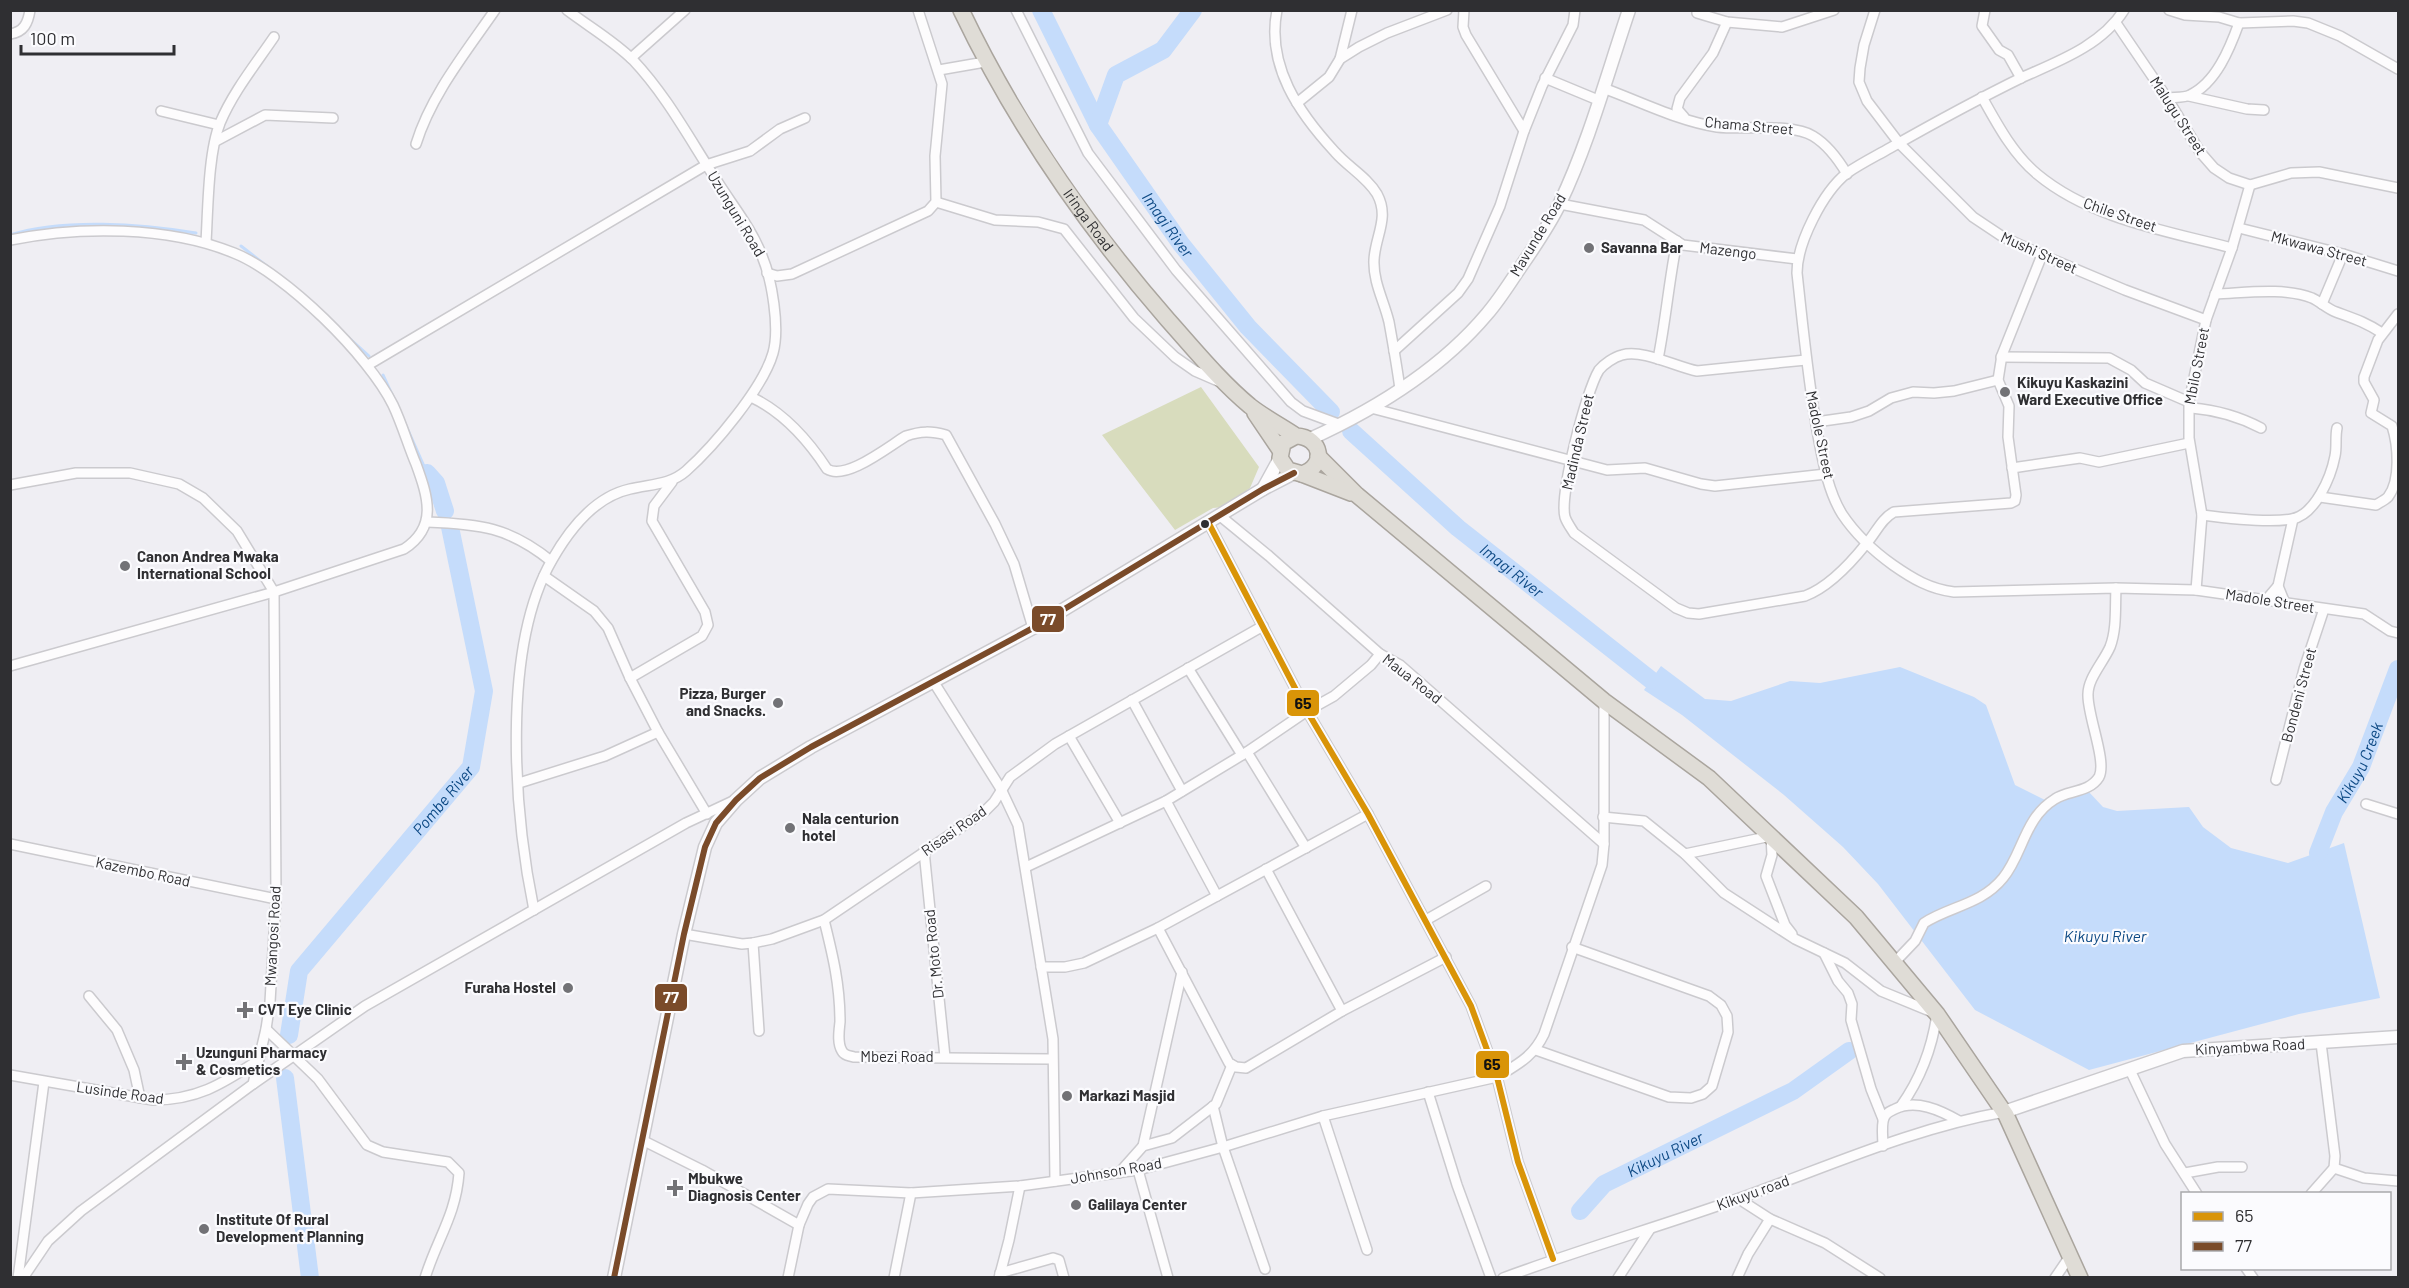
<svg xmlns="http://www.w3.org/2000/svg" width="2409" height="1288" viewBox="0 0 2409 1288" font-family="Barlow,sans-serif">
	<rect width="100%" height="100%" fill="#efeef3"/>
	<polygon fill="#d8dcbd" points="1201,387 1259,467 1250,488 1223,507 1213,508 1175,530 1102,435"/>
	<polygon fill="#c5dcfb" points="1661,666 1705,699 1731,701 1790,681 1820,683 1900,667 1974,697 1986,705 2015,785 2053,804 2088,791 2103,807 2117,811 2189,807 2203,827 2231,848 2288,863 2344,843 2380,998 2299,1014 2089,1070 1975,1010 1878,884 1843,847 1784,795 1682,715 1644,690"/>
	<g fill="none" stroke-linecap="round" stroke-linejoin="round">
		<g stroke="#c5dcfb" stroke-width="3">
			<path d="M10 235C64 218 141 224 196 233"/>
			<polyline points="241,246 268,267"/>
			<polyline points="348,337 369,356"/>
			<polyline points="383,375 395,401"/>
			<polyline points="404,421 427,473"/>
		</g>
		<g stroke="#c5dcfb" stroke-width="18">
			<path id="s1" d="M1041 10 1098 125 1181 244 1248 327 1331 412"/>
			<polyline points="1098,125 1116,75 1163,50 1193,10"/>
			<path id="s2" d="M1351 431 1458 528 1651 680"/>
			<polyline points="427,473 436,483 445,511"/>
			<path id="s3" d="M2318 853 2334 812 2361 767 2398 669"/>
			<path id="s4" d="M289 1035 299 971 471 767 484 691 450 527"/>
			<polyline points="285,1078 310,1278"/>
			<path id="s5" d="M1580 1211 1604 1184 1793 1091 1849 1051"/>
		</g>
		<defs>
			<g id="minor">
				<polyline points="1016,10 1088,153 1176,270 1291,402 1303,411 1341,425"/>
				<path d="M1277 10C1266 66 1299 113 1335 152 1348 167 1367 177 1377 194 1390 218 1375 236 1374 260 1373 282 1384 301 1389 322 1393 344 1397 367 1400 389"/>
				<polyline points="1464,10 1463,27 1466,35 1524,131"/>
				<polyline points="1875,10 1864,45 1860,68 1859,82 1867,101 1899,143 1973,217 2003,237 2042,255 2125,290 2206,320"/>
				<polyline points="1985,10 1982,26 1999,50 2008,55 2021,78"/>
				<path d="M2124 10C2102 45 2059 61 2023 77 1978 99 1934 123 1890 148 1876 156 1860 164 1847 173 1823 192 1797 243 1797 273 1803 327 1808 382 1818 436 1823 462 1828 491 1842 514 1856 535 1872 550 1893 565 1913 579 1930 589 1954 592L2116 588 2196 590 2364 614 2390 631 2398 633"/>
				<polyline points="2169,10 2185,15 2219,17 2239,23 2293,21 2308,23 2340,36 2398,69"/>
				<polyline points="1697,13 1727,22 1782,27 1834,10"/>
				<polyline points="2116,23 2167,98 2200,152 2214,168 2229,178 2250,185 2291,173 2319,172 2398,188"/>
				<path d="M10 34C24 32 28 23 30 10"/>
				<polyline points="631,58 685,10"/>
				<polyline points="1340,59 1352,10"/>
				<polyline points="939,70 985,62"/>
				<polyline points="1545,78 1598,100"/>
				<path d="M1603 88C1639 101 1678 121 1717 127 1743 130 1792 123 1813 136 1828 145 1838 159 1847 174"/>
				<polyline points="2189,96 2247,109 2264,110"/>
				<path d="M1982 97C1997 124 2013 154 2037 174 2091 219 2167 231 2232 248"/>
				<path d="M2167 98C2174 97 2184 98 2190 95 2216 83 2230 48 2239 23"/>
				<polyline points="1297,103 1329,77 1340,59 1359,47 1387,33 1447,10"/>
				<polyline points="161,111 219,125"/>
				<polyline points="1684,117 1677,109 1680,98 1713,53 1727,22"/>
				<polyline points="216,141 265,115 333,118"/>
				<path d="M416 144C431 95 466 52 495 10"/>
				<polyline points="936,202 995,220 1038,222 1064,229 1134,318 1175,357 1195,371 1218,381"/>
				<polyline points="1560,204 1644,220 1683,245 1797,259"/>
				<polyline points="2239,228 2343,254 2398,271"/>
				<path d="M10 240C80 226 168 226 234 253 285 273 369 356 393 405 402 424 408 445 416 464 428 497 438 527 404 549L274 592 10 666"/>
				<path d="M206 242C208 210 208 153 220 123 233 92 255 65 274 37"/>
				<polyline points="767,273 777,276 792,274 928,211 936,202 935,156 942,84 918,10"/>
				<path d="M2215 294C2245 293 2283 287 2312 298 2321 302 2327 309 2336 312 2355 319 2365 322 2382 333"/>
				<polyline points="2322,304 2343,254"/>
				<polyline points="1394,351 1458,293 1468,279 1500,206 1524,131 1542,86 1573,25 1575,10"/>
				<path d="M2001 357 2109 358 2131 370 2145 383 2189 402 2192 408C2216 410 2240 417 2261 428"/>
				<path d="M1658 359C1666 319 1669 280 1677 241"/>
				<path d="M1806 360 1697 371C1676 367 1643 349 1622 355 1614 357 1604 364 1599 370 1586 391 1559 495 1565 517 1567 523 1571 528 1574 533L1676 608 1688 613 1699 614 1805 596C1829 587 1850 564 1866 544 1876 533 1881 519 1894 512L2011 503 2015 501 2016 495 2008 437 2009 406 1998 380 2002 355 2042 255"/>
				<polyline points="368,365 706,165 750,151 780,129 805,118"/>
				<path d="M751 397C783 412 808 440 827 469 846 481 889 446 906 436 921 431 931 431 946 435L995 524 1014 564 1033 628"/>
				<polyline points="1371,408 1607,470 1645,468 1701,484 1715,486 1826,474"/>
				<polyline points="1816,422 1851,417 1869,411 1891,398 1913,392 1934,393 1954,391 1998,380"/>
				<polyline points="2012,468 2080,458 2099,462 2189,443"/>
				<polyline points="10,485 76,473 130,473 179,484 203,498 237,531 274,592 276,899 270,1002 266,1029 253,1084 81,1211 48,1241 23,1278"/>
				<path d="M2320 497 2376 505C2379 503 2385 500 2388 497 2401 480 2398 445 2392 426L2371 413 2374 400 2364 382V377L2378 340 2398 314"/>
				<polyline points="1219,515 1269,556 1380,654 1400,665 1604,844"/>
				<path d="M2202 515C2225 518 2269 523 2292 519 2315 515 2331 477 2335 456 2337 447 2335 437 2337 428"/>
				<path d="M427 522C480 524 509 527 551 561"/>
				<polyline points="1208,522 1307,711 1368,814 1471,1006 1497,1077 1518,1162 1553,1259"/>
				<polyline points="544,576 594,611 608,628 630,678 658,732 707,814"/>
				<polyline points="2278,586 2293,519"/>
				<polyline points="2196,590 2202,515 2189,438 2189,402 2206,320 2232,248 2250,185"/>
				<polyline points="2266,600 2278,586 2285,603"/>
				<polyline points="1188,668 1242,755"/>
				<polyline points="630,678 702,636 708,625 705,612 652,521 654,506 672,482"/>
				<polyline points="933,681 1001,789 1018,825 1053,1039 1055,1181"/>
				<polyline points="1132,700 1182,791"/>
				<polyline points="1069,736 1120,823"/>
				<polyline points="1247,752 1306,848"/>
				<polyline points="2276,780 2304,669 2324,609"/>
				<polyline points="519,783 605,756 658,732"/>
				<polyline points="1166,801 1217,896"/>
				<polyline points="2366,804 2398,814"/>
				<path d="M1603 817 1644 821 1685 854 1724 893 1795 939 1845 963 1881 991 1937 1014C1932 1049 1921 1078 1901 1106"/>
				<polyline points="10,844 276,899"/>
				<polyline points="924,851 945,1057"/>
				<polyline points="1685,854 1771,836 1772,855 1766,876 1785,925 1792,934"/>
				<polyline points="1026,867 1166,801 1247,752 1307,711 1334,696 1371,665 1380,654"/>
				<polyline points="1266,869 1342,1011"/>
				<path d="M534 910C514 813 501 648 552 560 569 530 594 497 630 489 651 484 670 485 686 471 714 446 763 388 773 353 780 328 772 280 762 256 752 229 732 205 717 181 690 140 667 96 633 60 614 41 588 26 567 10"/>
				<path d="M824 920C833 956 840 985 840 1022 839 1031 837 1043 842 1051 844 1055 849 1056 854 1057L1052 1059"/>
				<polyline points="1426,920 1486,886"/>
				<polyline points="1158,928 1229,1063 1236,1067 1246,1068 1342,1011 1446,957"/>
				<polyline points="684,934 742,944 753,943 772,939 824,920 985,811 994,802 1010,777 1055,744 1263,626"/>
				<polyline points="753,943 759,1031"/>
				<polyline points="1824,953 1838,981 1848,993 1852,1004 1851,1020 1871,1089 1883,1119"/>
				<path d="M1895 962 1915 941 1924 923C1950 906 1981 905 2003 878 2023 854 2024 818 2055 799 2068 790 2089 793 2099 777 2107 762 2088 717 2088 696 2087 679 2103 663 2110 647 2117 629 2115 607 2116 588"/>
				<polyline points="1041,967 1065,967 1084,963 1158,928 1368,814"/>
				<polyline points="89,996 117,1030 134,1070 140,1098"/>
				<path d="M266 1029 318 1079 367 1145 383 1152 448 1162 459 1173C456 1215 437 1239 425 1278"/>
				<polyline points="1536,1050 1669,1097 1691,1098 1703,1094 1712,1086 1728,1032 1727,1016 1721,1005 1709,996 1572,947"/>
				<polyline points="2130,1070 2165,1144 2197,1194"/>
				<path d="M10 1075 153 1100C196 1100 221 1085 257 1061"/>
				<polyline points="253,1084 365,1006 686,823 733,801"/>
				<polyline points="1428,1092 1457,1185 1491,1278"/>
				<polyline points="1213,1106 1223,1147 1265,1269"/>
				<polyline points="1323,1116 1367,1250"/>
				<polyline points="642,1140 702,1170 799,1225"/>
				<polyline points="1143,1146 1182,972"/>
				<path d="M1883 1146C1883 1138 1881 1125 1884 1118 1886 1112 1891 1111 1895 1109 1916 1099 1940 1110 1959 1121"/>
				<polyline points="2334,1168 2364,1178 2398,1181"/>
				<polyline points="1138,1170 1168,1278"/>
				<polyline points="1119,1173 1143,1146 1172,1138 1216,1104 1232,1065"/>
				<polyline points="2185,1173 2218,1167 2242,1167"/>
				<polyline points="2311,1194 2334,1168 2335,1156 2321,1043"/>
				<polyline points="1739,1199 1770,1219 1825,1243 1880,1278"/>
				<polyline points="2246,1268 2253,1278"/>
				<polyline points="1000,1273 1053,1258 1059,1260 1064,1278"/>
				<polyline points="18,1278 44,1082"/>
				<path d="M788 1278 799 1225 808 1204 813 1197 828 1189 911 1193 1020 1186 1138 1170 1223 1147 1323 1116 1497 1077C1518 1064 1533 1057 1544 1034L1602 865 1604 844V701"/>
				<polyline points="894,1278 911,1193"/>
				<polyline points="999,1278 1009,1240 1020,1186"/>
				<path d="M1503 1278C1581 1249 1662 1226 1740 1198 1827 1167 1913 1128 2004 1112"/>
				<polyline points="1618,1278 1650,1229"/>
				<polyline points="1737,1278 1748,1254 1770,1219"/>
				<polyline points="2055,1278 2070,1256"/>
			</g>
			<g id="tertiary">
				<path d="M1310 439C1376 409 1440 370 1487 314 1501 298 1512 279 1524 262 1537 243 1550 224 1560 203 1589 142 1607 75 1629 10"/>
				<polyline points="1263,489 1280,458"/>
				<polyline points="2004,1112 2183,1051 2398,1037"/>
				<polyline points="614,1278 684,934 705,847 716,823 736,800 760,778 811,747 1033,628 1263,489 1294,473"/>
			</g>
			<g id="trunk">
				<path id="s6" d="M961 10C1015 123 1086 226 1168 320 1194 349 1220 381 1250 406 1264 417 1281 426 1296 436 1322 437 1327 466 1302 474L1288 470 1280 458 1283 443 1296 436"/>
				<polyline points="1255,413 1280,450"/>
				<polyline points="1318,456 1357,495 1604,701 1709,778 1856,917 1937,1014 2006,1115 2080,1278"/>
				<polyline points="1302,474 1351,493"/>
			</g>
		</defs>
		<use href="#minor" stroke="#cbcace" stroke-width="12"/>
		<use href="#tertiary" stroke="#cbcace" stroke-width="15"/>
		<use href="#trunk" stroke="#aaa59e" stroke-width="18"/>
		<use href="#minor" stroke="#fdfcfd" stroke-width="9"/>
		<use href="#tertiary" stroke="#fdfcfd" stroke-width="12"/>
		<use href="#trunk" stroke="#dfdcd6" stroke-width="15"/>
		<defs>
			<polyline id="bus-1" points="1208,522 1307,711 1368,814 1471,1006 1497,1077 1518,1162 1553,1259"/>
			<polyline id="bus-2" points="614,1278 684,934 705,847 716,823 736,800 760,778 811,747 1033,628 1263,489 1294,473"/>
		</defs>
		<use href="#bus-1" stroke="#fbfbfe" stroke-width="10"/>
		<use href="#bus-2" stroke="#fbfbfe" stroke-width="10"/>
		<use href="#bus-1" stroke="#d99408" stroke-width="6"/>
		<use href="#bus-2" stroke="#7a4b2a" stroke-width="6"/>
	</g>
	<g fill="#727276" stroke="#fbfbfe" stroke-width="2">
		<circle cx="1589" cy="248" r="6"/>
		<circle cx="2005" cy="392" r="6"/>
		<circle cx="125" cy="566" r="6"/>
		<circle cx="778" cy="703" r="6"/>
		<circle cx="790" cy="828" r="6"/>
		<circle cx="568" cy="988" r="6"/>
		<path d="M242 1001h6v6h6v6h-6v6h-6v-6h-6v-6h6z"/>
		<path d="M181 1053h6v6h6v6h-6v6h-6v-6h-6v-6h6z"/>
		<circle cx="1067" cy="1096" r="6"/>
		<path d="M672 1179h6v6h6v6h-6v6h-6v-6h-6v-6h6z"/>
		<circle cx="1076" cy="1205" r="6"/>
		<circle cx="204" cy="1229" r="6"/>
	</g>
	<circle fill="#2f2f32" stroke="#fbfbfe" stroke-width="2" cx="1205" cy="524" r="5"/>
	<g text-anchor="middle" stroke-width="4.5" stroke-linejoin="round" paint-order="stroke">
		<g font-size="15" fill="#2f2f32" stroke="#fbfbfe">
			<text transform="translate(2178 116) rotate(57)" y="5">Malugu Street</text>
			<text transform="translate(1749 126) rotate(5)" y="5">Chama Street</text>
			<text transform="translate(736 214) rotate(59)" y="5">Uzunguni Road</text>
			<text transform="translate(2120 215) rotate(19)" y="5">Chile Street</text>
			<text dy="5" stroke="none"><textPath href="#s6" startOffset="246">Iringa Road</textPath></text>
			<text transform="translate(1538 235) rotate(-59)" y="5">Mavunde Road</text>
			<text transform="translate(2319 249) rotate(15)" y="5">Mkwawa Street</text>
			<text transform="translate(1728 251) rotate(7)" y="5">Mazengo</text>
			<text transform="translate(2039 253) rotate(24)" y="5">Mushi Street</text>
			<text transform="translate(2197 366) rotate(-79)" y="5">Mbilo Street</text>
			<text transform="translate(1820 435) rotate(78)" y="5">Madole Street</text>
			<text transform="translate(1578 442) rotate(-77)" y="5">Madinda Street</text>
			<text transform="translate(2270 601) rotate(9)" y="5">Madole Street</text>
			<text transform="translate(1412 679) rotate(38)" y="5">Maua Road</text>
			<text transform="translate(2299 695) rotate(-75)" y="5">Bondeni Street</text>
			<text transform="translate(954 831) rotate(-35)" y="5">Risasi Road</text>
			<text transform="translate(143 872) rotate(12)" y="5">Kazembo Road</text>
			<text transform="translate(273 936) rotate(-87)" y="5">Mwangosi Road</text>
			<text transform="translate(934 954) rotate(-96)" y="5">Dr. Moto Road</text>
			<text transform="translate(2250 1047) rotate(-3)" y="5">Kinyambwa Road</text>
			<text x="897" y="1062">Mbezi Road</text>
			<text transform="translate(120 1093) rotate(8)" y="5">Lusinde Road</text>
			<text transform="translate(1116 1171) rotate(-10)" y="5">Johnson Road</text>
			<text transform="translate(1753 1193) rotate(-20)" y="5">Kikuyu road</text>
		</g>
		<g font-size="15" font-weight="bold" fill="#2f2f32" stroke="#fbfbfe" text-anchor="start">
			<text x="1601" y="253">Savanna Bar</text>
			<text x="2017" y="388">Kikuyu Kaskazini<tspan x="2017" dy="17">Ward Executive Office</tspan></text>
			<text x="137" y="562">Canon Andrea Mwaka<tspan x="137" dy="17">International School</tspan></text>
			<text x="766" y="699" text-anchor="end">Pizza, Burger<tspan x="766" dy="17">and Snacks.</tspan></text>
			<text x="802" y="824">Nala centurion<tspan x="802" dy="17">hotel</tspan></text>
			<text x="556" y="993" text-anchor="end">Furaha Hostel</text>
			<text x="258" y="1015">CVT Eye Clinic</text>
			<text x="196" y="1058">Uzunguni Pharmacy<tspan x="196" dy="17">&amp; Cosmetics</tspan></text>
			<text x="1079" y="1101">Markazi Masjid</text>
			<text x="688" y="1184">Mbukwe<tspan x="688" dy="17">Diagnosis Center</tspan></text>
			<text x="1088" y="1210">Galilaya Center</text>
			<text x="216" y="1225">Institute Of Rural<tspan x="216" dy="17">Development Planning</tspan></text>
		</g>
		<g font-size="16" font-style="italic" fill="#0d4984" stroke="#fbfbfe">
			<text dy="6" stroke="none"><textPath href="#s1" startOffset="250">Imagi River</textPath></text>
			<text dy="6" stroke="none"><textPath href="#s2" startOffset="213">Imagi River</textPath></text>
			<text dy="6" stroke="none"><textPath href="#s3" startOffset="100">Kikuyu Creek</textPath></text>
			<text dy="6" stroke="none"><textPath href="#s4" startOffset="288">Pombe River</textPath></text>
			<text x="2105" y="942">Kikuyu River</text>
			<text dy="6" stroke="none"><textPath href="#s5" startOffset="104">Kikuyu River</textPath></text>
		</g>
	</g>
	<g stroke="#fbfbfe" stroke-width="2">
		<rect x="1031" y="605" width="34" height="28" rx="6" fill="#7a4b2a"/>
		<rect x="1286" y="689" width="34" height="28" rx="6" fill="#d99408"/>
		<rect x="654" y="983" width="34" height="29" rx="6" fill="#7a4b2a"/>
		<rect x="1475" y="1050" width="35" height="29" rx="6" fill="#d99408"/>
	</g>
	<g font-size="16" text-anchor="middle" font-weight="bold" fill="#fff">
		<text x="1048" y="625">77</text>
		<text x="671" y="1003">77</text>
	</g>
	<g font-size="16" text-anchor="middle" font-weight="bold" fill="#111">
		<text x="1303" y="709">65</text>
		<text x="1492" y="1070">65</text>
	</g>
	<rect width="2409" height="1288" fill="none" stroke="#2f2f32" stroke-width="24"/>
	<rect x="2181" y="1192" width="210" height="78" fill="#fbfbfe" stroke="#a9a9ac" stroke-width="1.5"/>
	<rect x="2193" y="1212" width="30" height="9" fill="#d99408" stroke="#a9a9ac" stroke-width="1.5"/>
	<text x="2235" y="1222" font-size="18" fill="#2f2f32">65</text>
	<rect x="2193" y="1242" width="30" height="9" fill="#7a4b2a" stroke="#a9a9ac" stroke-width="1.5"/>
	<text x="2235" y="1252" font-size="18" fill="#2f2f32">77</text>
	<path d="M21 45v9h153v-9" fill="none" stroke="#2f2f32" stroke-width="3"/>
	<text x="30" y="45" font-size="18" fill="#2f2f32" stroke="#fbfbfe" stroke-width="4.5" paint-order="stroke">100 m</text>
</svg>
